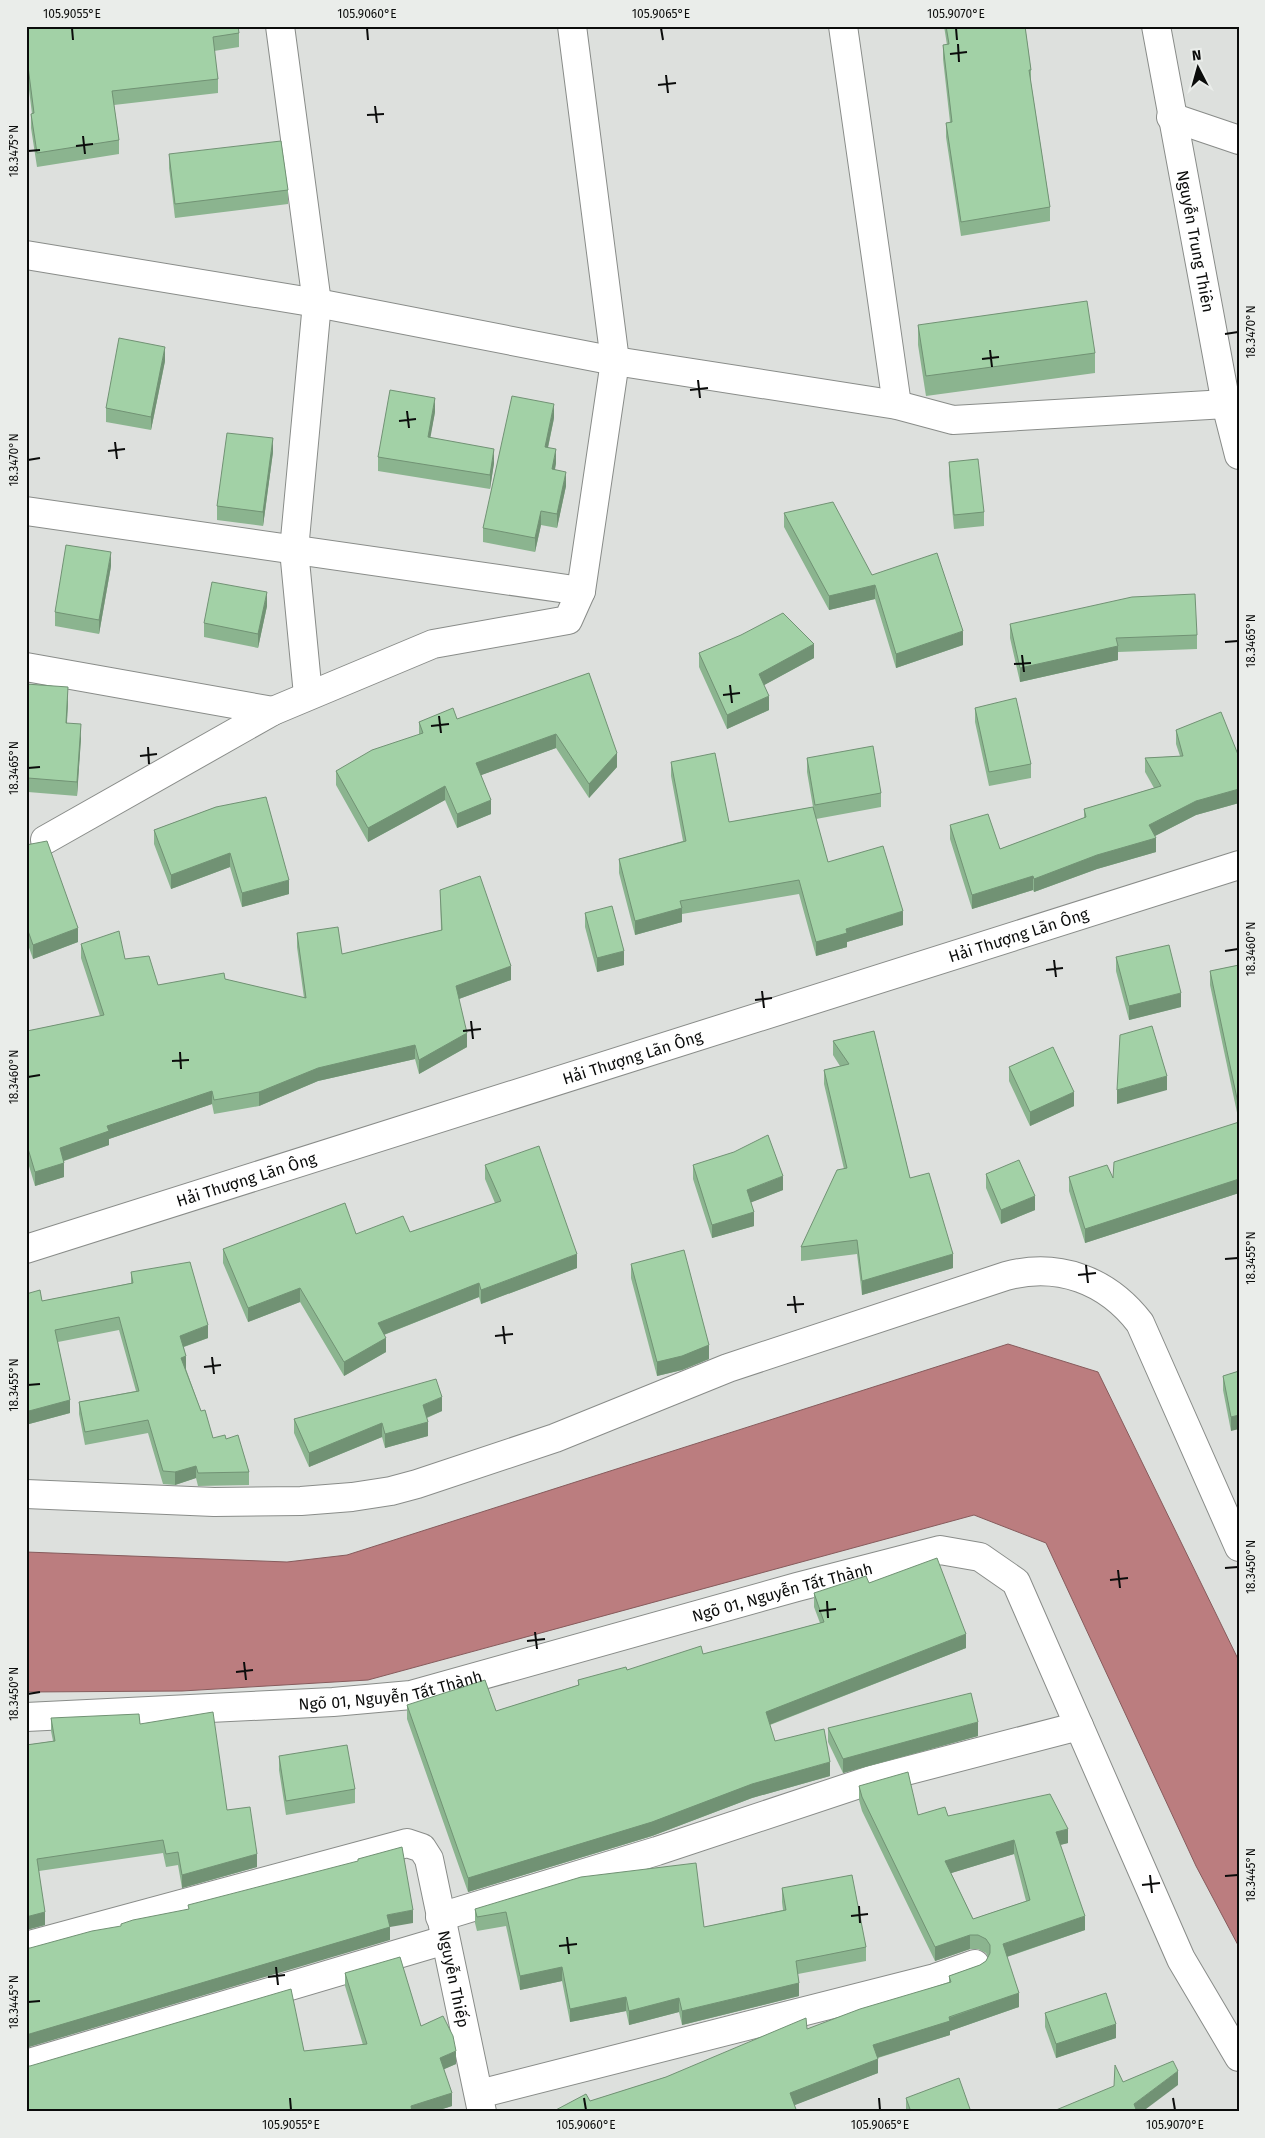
<svg xmlns="http://www.w3.org/2000/svg" width="1265" height="2138" viewBox="0 0 1265 2138" font-family="'Fira Sans',sans-serif">
	<rect width="100%" height="100%" fill="#dde0dd"/>
	<polygon fill="#bb7d7f" stroke="#865b5c" points="1008,1344 1098,1372 1239,1661 1239,1947 1196,1866 1046,1543 974,1515 368,1680 182,1691 26,1692 26,1552 287,1562 347,1555"/>
	<g fill="none" stroke-linecap="round" stroke-linejoin="round">
		<defs>
			<g id="minor">
				<polyline points="280,26 317,303 294,550 308,695"/>
				<polyline points="843,26 897,405"/>
				<path id="s1" d="M1156 26 1226 404 1239 455"/>
				<polyline points="1171,117 1239,140"/>
				<polyline points="26,255 317,303 615,361 897,405 953,420 1226,404 1239,405"/>
				<polyline points="26,511 581,591"/>
				<polyline points="26,667 273,711"/>
				<polyline points="45,840 273,711 433,644 568,620 581,591 615,361 572,26"/>
				<path id="s2" d="M26 1249 1239 865"/>
				<path d="M26 1494 214 1502 301 1501 352 1497 391 1491 417 1484 555 1438 728 1368 1006 1276C1058 1262 1107 1280 1140 1323L1239 1547"/>
				<path id="s3" d="M26 1717 333 1702 411 1695 797 1587 940 1550 980 1557 1016 1582 1181 1959 1239 2057"/>
				<polyline points="440,1917 657,1851 871,1780 1079,1726"/>
				<path id="s4" d="M26 1946 407 1843 422 1848 429 1859 482 2112"/>
				<polyline points="26,2064 445,1940"/>
				<polyline points="479,2094 935,1978 975,1964"/>
			</g>
		</defs>
		<use href="#minor" stroke="#898c89" stroke-width="30"/>
		<use href="#minor" stroke="#fff" stroke-width="28"/>
	</g>
	<g fill="#8bb48f" fill-rule="evenodd">
		<polygon points="26,26 239,33 239,47 214,51 218,79 218,93 114,105 119,140 119,154 37,167 31,128 31,114 32,114 26,65"/>
		<polygon points="944,26 1025,26 1031,70 1031,83 1050,207 1050,221 961,236 946,137 946,123 950,122 943,59 943,45 947,45"/>
		<polygon points="169,154 288,190 288,204 175,218 169,168"/>
		<polygon points="918,325 1095,353 1095,373 926,396 918,345"/>
		<polygon points="165,361 151,430 106,422 106,408"/>
		<polygon points="435,412 430,437 494,463 490,489 378,471 378,457"/>
		<polygon points="554,418 548,448 556,463 555,470 566,486 557,528 541,525 535,552 483,542 483,528"/>
		<polygon points="273,452 263,526 217,520 217,506"/>
		<polygon points="949,462 984,512 984,526 954,529 949,476"/>
		<polygon points="784,513 872,575 963,645 896,668 875,599 829,610 784,527"/>
		<polygon points="111,566 99,634 55,626 55,612"/>
		<polygon points="267,606 258,648 204,637 204,623"/>
		<polygon points="1010,624 1197,635 1197,649 1118,652 1118,660 1020,682 1010,638"/>
		<polygon points="699,653 814,658 764,685 769,710 727,729 699,667"/>
		<polygon points="589,673 617,767 589,798 556,748 481,775 491,814 457,828 445,800 368,842 336,785 336,771 419,735 419,722 457,719"/>
		<polygon points="26,684 68,701 67,723 81,738 77,796 28,792 26,813"/>
		<polygon points="975,708 1031,764 1031,778 989,786 975,722"/>
		<polygon points="1176,730 1239,757 1239,803 1196,815 1155,836 1156,852 1097,869 1034,892 1033,890 972,909 950,839 950,825 1000,849 1084,818 1084,809 1154,788 1145,772 1145,758 1180,756 1176,744"/>
		<polygon points="807,758 881,793 881,807 816,819 828,862 903,925 847,942 847,947 816,956 799,894 682,914 682,922 635,935 619,873 619,859 683,841 671,776 671,762 729,822 813,807 807,772"/>
		<polygon points="216,807 289,894 242,907 230,867 171,889 154,844 154,830"/>
		<polygon points="26,845 78,942 33,959 26,939"/>
		<polygon points="440,890 511,980 459,999 467,1047 419,1074 415,1059 318,1081 259,1106 214,1114 212,1104 109,1139 109,1145 64,1161 64,1177 35,1186 26,1156 26,1024 27,1031 100,1016 81,958 81,944 125,959 158,985 225,979 304,998 297,947 297,933 342,954 441,930"/>
		<polygon points="585,913 624,965 597,972 585,927"/>
		<polygon points="1116,957 1181,1007 1129,1020 1116,971"/>
		<polygon points="1239,965 1239,1122 1210,985 1210,971"/>
		<polygon points="874,1031 910,1178 953,1268 862,1295 857,1254 801,1261 801,1247 844,1169 824,1084 824,1070 840,1066 833,1055 833,1041"/>
		<polygon points="1009,1067 1074,1106 1030,1126 1009,1081"/>
		<polygon points="1239,1122 1239,1193 1085,1243 1069,1191 1069,1177 1113,1178"/>
		<polygon points="485,1165 577,1268 481,1304 479,1297 384,1335 386,1352 344,1376 300,1302 248,1322 223,1263 223,1249 356,1234 410,1232 495,1203 485,1179"/>
		<polygon points="693,1165 783,1190 751,1202 754,1226 712,1238 693,1179"/>
		<polygon points="986,1174 1035,1210 1001,1224 986,1188"/>
		<polygon points="631,1264 709,1359 682,1370 657,1376 631,1278"/>
		<polygon points="131,1272 208,1338 184,1347 186,1369 201,1411 213,1438 226,1439 249,1472 249,1485 198,1486 196,1478 175,1485 163,1484 148,1433 85,1445 79,1414 79,1402 136,1391 119,1330 58,1342 70,1413 29,1424 28,1422 26,1422 26,1294 42,1301 131,1283"/>
		<polygon points="1239,1371 1231,1431 1223,1390 1223,1376"/>
		<polygon points="442,1411 427,1418 428,1436 385,1448 382,1437 309,1467 294,1433 294,1419"/>
		<polygon points="869,1583 966,1648 770,1725 775,1741 830,1776 752,1798 652,1836 468,1892 407,1719 407,1705 496,1711 578,1685 578,1680 703,1654 820,1623 814,1607 814,1593"/>
		<polygon points="51,1718 140,1724 227,1810 257,1867 182,1888 178,1865 166,1867 163,1853 39,1871 45,1925 26,1930 26,1745 53,1741 51,1731"/>
		<polygon points="828,1728 978,1736 843,1773 828,1742"/>
		<polygon points="279,1756 355,1789 355,1803 286,1815 279,1770"/>
		<path d="M859 1786 918 1815 948 1816 1068 1843 1060 1845 1085 1930 1007 1957 1019 2007 950 2031V2035L878 2058V2073L794 2105 590 2101 666 2077 807 2029 949 1982V1976L980 1965 986 1961 988 1957 986 1953 978 1949H970L935 1961 862 1811 859 1800ZM1014 1854 1026 1901 973 1919 951 1873Z"/>
		<polygon points="782,1888 866,1947 866,1961 798,1974 799,1996 682,2025 679,2012 629,2025 626,2011 570,2022 562,1981 520,1990 506,1926 477,1931 475,1923 475,1909 704,1927 783,1910 782,1902"/>
		<polygon points="345,1973 421,2026 456,2064 444,2069 452,2106 433,2112 26,2112 304,2051 363,2045 345,1986"/>
		<polygon points="1045,2013 1116,2038 1056,2058 1045,2027"/>
		<polygon points="906,2098 971,2112 906,2112"/>
	</g>
	<g fill="#719274">
		<polygon points="165,347 165,361 151,430 151,417"/>
		<polygon points="435,398 435,412 428,451 428,437"/>
		<polygon points="554,404 554,418 545,461 545,447"/>
		<polygon points="273,438 273,452 263,526 263,512"/>
		<polygon points="494,449 494,463 490,489 490,475"/>
		<polygon points="556,449 556,463 552,483 552,469"/>
		<polygon points="566,472 566,486 557,528 557,514"/>
		<polygon points="541,511 541,525 535,552 535,538"/>
		<polygon points="111,552 111,566 99,634 99,620"/>
		<polygon points="875,585 875,599 829,610 829,596"/>
		<polygon points="267,592 267,606 258,648 258,634"/>
		<polygon points="963,631 963,645 896,668 896,654"/>
		<polygon points="814,644 814,658 759,688 759,674"/>
		<polygon points="1118,646 1118,660 1020,682 1020,668"/>
		<polygon points="68,687 68,701 66,737 66,723"/>
		<polygon points="769,696 769,710 727,729 727,715"/>
		<polygon points="81,724 81,738 77,796 77,782"/>
		<polygon points="556,734 556,748 476,777 476,763"/>
		<polygon points="617,753 617,767 589,798 589,784"/>
		<polygon points="28,778 28,792 26,813 26,799"/>
		<polygon points="445,786 445,800 368,842 368,828"/>
		<polygon points="1239,789 1239,803 1196,815 1149,839 1149,825 1196,801"/>
		<polygon points="491,800 491,814 457,828 457,814"/>
		<polygon points="1156,838 1156,852 1097,869 1034,892 1034,879 1097,855"/>
		<polygon points="230,853 230,867 171,889 171,875"/>
		<polygon points="1033,876 1033,890 972,909 972,895"/>
		<polygon points="289,880 289,894 242,907 242,893"/>
		<polygon points="682,908 682,922 635,935 635,921"/>
		<polygon points="903,911 903,925 847,942 847,947 816,956 816,942 846,929"/>
		<polygon points="78,928 78,942 33,959 33,945"/>
		<polygon points="624,951 624,965 597,972 597,958"/>
		<polygon points="511,966 511,980 456,1000 456,986"/>
		<polygon points="1181,993 1181,1007 1129,1020 1129,1006"/>
		<polygon points="467,1033 467,1047 419,1074 419,1060"/>
		<polygon points="415,1045 415,1059 318,1081 259,1106 259,1092 318,1068"/>
		<polygon points="1167,1076 1167,1090 1117,1104 1117,1090"/>
		<polygon points="212,1091 212,1104 109,1139 109,1145 60,1162 60,1148 107,1126"/>
		<polygon points="1074,1092 1074,1106 1030,1126 1030,1112"/>
		<polygon points="64,1163 64,1177 35,1186 35,1172"/>
		<polygon points="783,1176 783,1190 747,1204 747,1190"/>
		<polygon points="1239,1179 1239,1193 1085,1243 1085,1229"/>
		<polygon points="1035,1196 1035,1210 1001,1224 1001,1210"/>
		<polygon points="754,1212 754,1226 712,1238 712,1225"/>
		<polygon points="577,1254 577,1268 481,1304 481,1290"/>
		<polygon points="953,1254 953,1268 862,1295 862,1281"/>
		<polygon points="479,1283 479,1297 378,1337 378,1323"/>
		<polygon points="300,1288 300,1302 248,1322 248,1308"/>
		<polygon points="208,1325 208,1338 180,1348 180,1336"/>
		<polygon points="386,1338 386,1352 344,1376 344,1362"/>
		<polygon points="709,1345 709,1359 682,1370 657,1376 657,1362"/>
		<polygon points="186,1356 186,1369 181,1371 181,1358"/>
		<polygon points="442,1397 442,1411 423,1419 423,1405"/>
		<polygon points="70,1400 70,1413 29,1424 29,1411"/>
		<polygon points="28,1409 28,1422 26,1422 26,1410"/>
		<polygon points="1239,1415 1239,1429 1231,1431 1231,1417"/>
		<polygon points="428,1422 428,1436 385,1448 385,1434"/>
		<polygon points="382,1423 382,1437 309,1467 309,1453"/>
		<polygon points="196,1466 196,1478 175,1485 175,1472"/>
		<polygon points="966,1634 966,1648 766,1726 766,1712"/>
		<polygon points="978,1722 978,1736 843,1773 843,1759"/>
		<polygon points="830,1762 830,1776 752,1798 652,1836 468,1892 468,1878 752,1784"/>
		<polygon points="1068,1829 1068,1843 1056,1846 1056,1832"/>
		<polygon points="1014,1840 1014,1854 945,1875 945,1861"/>
		<polygon points="257,1854 257,1867 182,1888 182,1875"/>
		<polygon points="413,1910 413,1923 390,1927 390,1940 26,2048 26,2035 387,1915"/>
		<polygon points="45,1912 45,1925 26,1930 26,1917"/>
		<polygon points="1085,1916 1085,1930 1003,1958 1003,1944"/>
		<polygon points="970,1935 970,1949 935,1961 935,1947"/>
		<polygon points="562,1967 562,1981 520,1990 520,1976"/>
		<polygon points="799,1983 799,1996 682,2025 682,2011"/>
		<polygon points="1019,1993 1019,2007 950,2031 950,2035 873,2059 873,2045"/>
		<polygon points="626,1997 626,2011 570,2022 570,2009"/>
		<polygon points="679,1998 679,2012 629,2025 629,2011"/>
		<polygon points="1116,2024 1116,2038 1056,2058 1056,2044"/>
		<polygon points="456,2051 456,2064 440,2071 440,2058"/>
		<polygon points="878,2059 878,2073 790,2107 790,2093"/>
		<polygon points="1178,2071 1178,2085 1142,2112 1134,2112 1134,2104"/>
		<polygon points="452,2093 452,2106 433,2112 411,2112 411,2106"/>
	</g>
	<g fill="#a2d1a6" stroke="#719274" fill-rule="evenodd">
		<polygon points="26,26 238,26 239,33 213,37 218,79 112,91 119,140 37,153 31,114 34,113 26,51"/>
		<polygon points="946,26 1025,26 1031,70 1029,70 1050,207 961,222 946,123 952,122 943,45 949,44"/>
		<polygon points="281,141 288,190 175,204 169,154"/>
		<polygon points="1087,301 1095,353 926,376 918,325"/>
		<polygon points="119,338 165,347 151,417 106,408"/>
		<polygon points="390,390 435,398 428,437 494,449 490,475 378,457"/>
		<polygon points="512,396 554,404 545,447 556,449 552,469 566,472 557,514 541,511 535,538 483,528"/>
		<polygon points="227,433 273,438 263,512 217,506"/>
		<polygon points="978,459 984,512 954,515 949,462"/>
		<polygon points="833,502 872,575 937,553 963,631 896,654 875,585 829,596 784,513"/>
		<polygon points="66,545 111,552 99,620 55,612"/>
		<polygon points="212,582 267,592 258,634 204,623"/>
		<polygon points="1195,594 1197,635 1116,638 1118,646 1020,668 1010,624 1132,597"/>
		<polygon points="783,613 814,644 759,674 769,696 727,715 699,653 741,635"/>
		<polygon points="589,673 617,753 589,784 556,734 476,763 491,800 457,814 445,786 368,828 336,771 372,750 423,733 419,722 453,708 457,719"/>
		<polygon points="26,684 68,687 66,723 81,724 77,782 28,778 26,799"/>
		<polygon points="1016,698 1031,764 989,772 975,708"/>
		<polygon points="1221,712 1239,757 1239,789 1196,801 1149,825 1156,838 1097,855 1034,879 1033,876 972,895 950,825 988,814 1000,849 1086,817 1084,809 1161,786 1145,758 1183,756 1176,730"/>
		<polygon points="873,746 881,793 815,805 807,758"/>
		<polygon points="715,753 729,822 813,807 828,862 883,846 903,911 846,929 847,933 816,942 799,880 680,901 682,908 635,921 619,859 686,841 671,762"/>
		<polygon points="266,797 289,880 242,893 230,853 171,875 154,830 216,807"/>
		<polygon points="47,841 78,928 33,945 26,925 26,845"/>
		<polygon points="480,876 511,966 456,986 467,1033 419,1060 415,1045 318,1068 259,1092 214,1100 212,1091 107,1126 109,1131 60,1148 64,1163 35,1172 26,1142 26,1024 27,1031 104,1015 81,944 119,931 125,959 149,956 158,985 224,973 225,979 306,998 297,933 338,927 342,954 442,930 440,890"/>
		<polygon points="612,906 624,951 597,958 585,913"/>
		<polygon points="1169,945 1181,993 1129,1006 1116,957"/>
		<polygon points="1239,965 1239,1108 1210,971"/>
		<polygon points="1152,1026 1167,1076 1117,1090 1120,1035"/>
		<polygon points="874,1031 910,1178 929,1173 953,1254 862,1281 857,1240 801,1247 837,1170 847,1168 824,1070 849,1064 833,1041"/>
		<polygon points="1053,1047 1074,1092 1030,1112 1009,1067"/>
		<polygon points="1239,1122 1239,1179 1085,1229 1069,1177 1107,1165 1113,1178 1114,1162"/>
		<polygon points="768,1135 783,1176 747,1190 754,1212 712,1225 693,1165 734,1152"/>
		<polygon points="539,1146 577,1254 481,1290 479,1283 378,1323 386,1338 344,1362 300,1288 248,1308 223,1249 345,1203 356,1234 403,1216 410,1232 501,1201 485,1165"/>
		<polygon points="1019,1160 1035,1196 1001,1210 986,1174"/>
		<polygon points="684,1250 709,1345 682,1356 657,1362 631,1264"/>
		<polygon points="190,1262 208,1325 180,1336 186,1356 181,1358 201,1411 205,1410 213,1438 225,1435 226,1439 238,1435 249,1472 198,1473 196,1466 175,1472 163,1471 148,1420 85,1432 79,1402 139,1391 119,1317 55,1330 70,1400 29,1411 28,1409 26,1410 26,1294 40,1290 42,1301 133,1283 131,1272"/>
		<polygon points="1239,1371 1239,1415 1231,1417 1223,1376"/>
		<polygon points="436,1379 442,1397 423,1405 428,1422 385,1434 382,1423 309,1453 294,1419"/>
		<polygon points="937,1558 966,1634 766,1712 775,1741 824,1729 830,1762 752,1784 652,1822 468,1878 407,1705 485,1680 496,1711 579,1685 578,1680 626,1667 627,1670 701,1646 703,1654 824,1622 814,1593 866,1576 869,1583"/>
		<polygon points="971,1693 978,1722 843,1759 828,1728"/>
		<polygon points="213,1712 227,1810 250,1807 257,1854 182,1875 178,1852 166,1854 163,1840 37,1859 45,1912 26,1917 26,1745 55,1741 51,1718 139,1714 140,1724"/>
		<polygon points="347,1745 355,1789 286,1801 279,1756"/>
		<path d="M908 1772 918 1815 945 1807 948 1816 1050 1794 1068 1829 1056 1832 1085 1916 1003 1944 1019 1993 949 2017 950 2021 873 2045 878 2059 790 2093 797 2112H552L586 2094 590 2101 666 2077 806 2018 807 2029 860 2009 951 1982 949 1976 980 1965 986 1961 990 1953V1945L986 1939 978 1935H970L935 1947 862 1797 859 1786ZM1014 1840 1030 1900 973 1919 945 1861Z"/>
		<polygon points="402,1847 413,1910 387,1915 390,1927 26,2035 26,1948 30,1948 92,1931 121,1926 121,1924 133,1920 189,1909 188,1905 358,1861 358,1859"/>
		<polygon points="696,1863 704,1927 786,1910 782,1888 852,1875 866,1947 796,1961 799,1983 682,2011 679,1998 629,2011 626,1997 570,2009 562,1967 520,1976 506,1912 477,1917 475,1909 581,1877"/>
		<polygon points="400,1957 421,2026 443,2016 453,2036 456,2051 440,2058 452,2093 411,2106 412,2112 26,2112 26,2066 30,2066 291,1989 304,2051 367,2044 345,1973"/>
		<polygon points="1106,1993 1116,2024 1056,2044 1045,2013"/>
		<polygon points="1173,2061 1178,2071 1134,2104 1137,2112 1057,2112 1056,2110 1114,2086 1115,2065 1123,2082"/>
		<polygon points="959,2078 971,2112 911,2112 906,2098"/>
	</g>
	<path fill="none" stroke="#0b0c0b" stroke-width="2" d="M72 28 73 40M367 28 368 40M661 28 663 40M956 28 957 40M958 44 959 62M950 54 967 52M666 75 668 93M658 85 676 83M375 106 377 123M367 115 384 114M83 136 85 154M76 146 93 144M28 151 40 150M1225 334 1238 332M990 350 992 367M982 359 999 357M698 380 700 398M690 390 708 388M407 411 409 428M399 421 416 419M115 442 117 459M108 451 125 449M28 460 40 458M1225 642 1238 641M1022 655 1024 672M1014 664 1031 663M730 685 732 703M723 695 740 693M439 716 441 733M431 726 449 724M148 747 149 764M140 756 157 754M28 768 40 767M1225 951 1238 949M1054 960 1056 977M1046 970 1063 968M762 991 764 1008M755 1000 772 998M471 1021 473 1039M463 1031 481 1029M180 1052 181 1069M172 1061 189 1060M28 1077 40 1075M1225 1259 1238 1258M1086 1265 1088 1283M1078 1275 1096 1273M794 1296 796 1313M787 1305 804 1304M503 1326 505 1344M495 1336 513 1334M212 1357 214 1374M204 1367 221 1365M28 1385 40 1384M1225 1568 1238 1567M1118 1570 1120 1588M1110 1580 1128 1578M827 1601 828 1618M819 1611 836 1609M535 1632 537 1649M527 1641 545 1639M244 1662 246 1680M236 1672 253 1670M28 1694 40 1692M1150 1875 1152 1893M1225 1876 1238 1875M1142 1885 1160 1883M859 1906 860 1923M851 1916 868 1914M567 1937 569 1954M559 1946 577 1944M276 1967 278 1985M268 1977 285 1975M28 2002 40 2001M290 2098 291 2110M584 2098 586 2110M879 2098 880 2110M1173 2098 1175 2110"/>
	<g text-anchor="middle" stroke-width="4.5" stroke-linejoin="round" paint-order="stroke">
		<g font-size="16" fill="#0b0c0b" stroke="#eaedea">
			<text dy="6" stroke="none"><textPath href="#s1" startOffset="219">Nguyễn Trung Thiên</textPath></text>
			<text dy="6" stroke="none"><textPath href="#s2" startOffset="1041">Hải Thượng Lãn Ông</textPath></text>
			<text dy="6" stroke="none"><textPath href="#s2" startOffset="636">Hải Thượng Lãn Ông</textPath></text>
			<text dy="6" stroke="none"><textPath href="#s2" startOffset="231">Hải Thượng Lãn Ông</textPath></text>
			<text dy="6" stroke="none"><textPath href="#s3" startOffset="771">Ngõ 01, Nguyễn Tất Thành</textPath></text>
			<text dy="6" stroke="none"><textPath href="#s3" startOffset="366">Ngõ 01, Nguyễn Tất Thành</textPath></text>
			<text dy="6" stroke="none"><textPath href="#s4" startOffset="546">Nguyễn Thiếp</textPath></text>
		</g>
	</g>
	<rect width="1265" height="2138" fill="none" stroke="#eaedea" stroke-width="55"/>
	<g transform="translate(1198 68) rotate(354)" stroke="#eaedea" stroke-width="4" paint-order="stroke">
	<path d="M0-4L9 19L0 12L-9 19Z" fill="#0b0c0b"/>
	<text y="-8" font-size="14" font-weight="bold" text-anchor="middle" fill="#0b0c0b">N</text>
	</g>
	<rect x="28" y="28" width="1210" height="2082" fill="none" stroke="#0b0c0b" stroke-width="2"/>
	<g font-size="12" text-anchor="middle" fill="#0b0c0b">
		<text x="72" y="18">105.9055°E</text>
		<text x="367" y="18">105.9060°E</text>
		<text x="661" y="18">105.9065°E</text>
		<text x="956" y="18">105.9070°E</text>
		<text transform="translate(14 151) rotate(-90)" y="4">18.3475°N</text>
		<text transform="translate(1251 332) rotate(-90)" y="4">18.3470°N</text>
		<text transform="translate(14 460) rotate(-90)" y="4">18.3470°N</text>
		<text transform="translate(1251 641) rotate(-90)" y="4">18.3465°N</text>
		<text transform="translate(14 768) rotate(-90)" y="4">18.3465°N</text>
		<text transform="translate(1251 949) rotate(-90)" y="4">18.3460°N</text>
		<text transform="translate(14 1077) rotate(-90)" y="4">18.3460°N</text>
		<text transform="translate(1251 1258) rotate(-90)" y="4">18.3455°N</text>
		<text transform="translate(14 1385) rotate(-90)" y="4">18.3455°N</text>
		<text transform="translate(1251 1567) rotate(-90)" y="4">18.3450°N</text>
		<text transform="translate(14 1694) rotate(-90)" y="4">18.3450°N</text>
		<text transform="translate(1251 1875) rotate(-90)" y="4">18.3445°N</text>
		<text transform="translate(14 2002) rotate(-90)" y="4">18.3445°N</text>
		<text x="291" y="2129">105.9055°E</text>
		<text x="586" y="2129">105.9060°E</text>
		<text x="880" y="2129">105.9065°E</text>
		<text x="1175" y="2129">105.9070°E</text>
	</g>
</svg>
